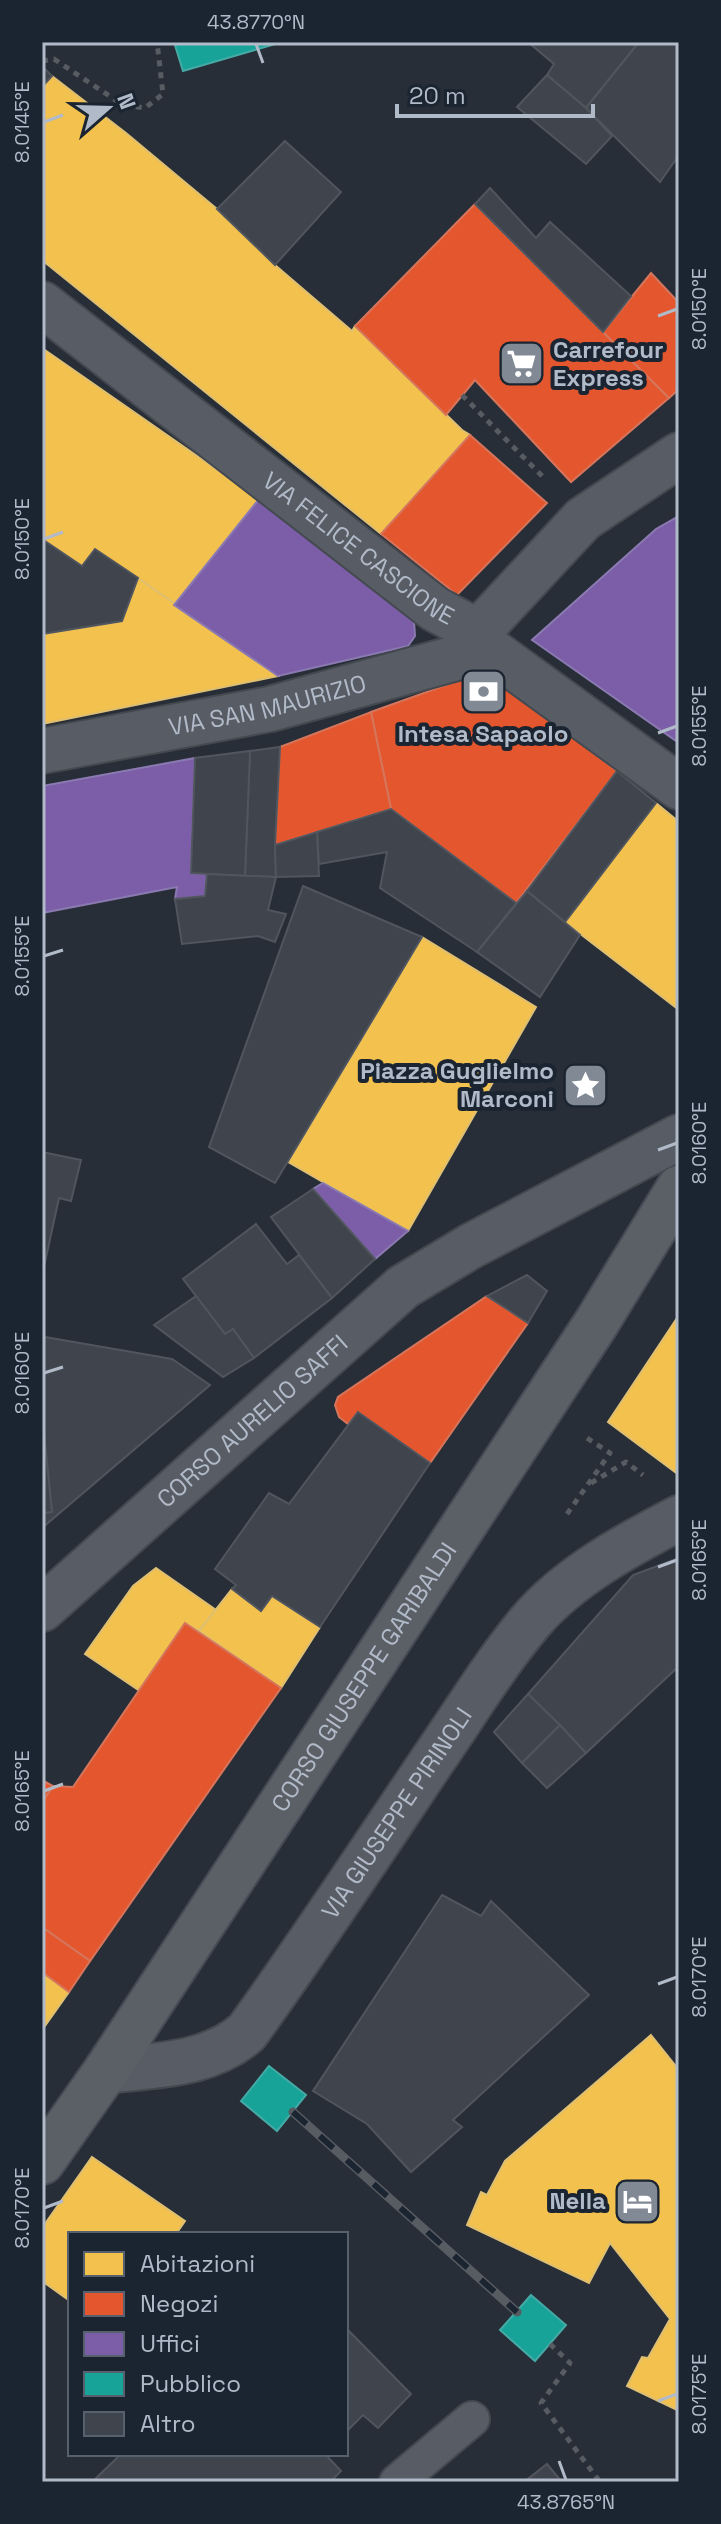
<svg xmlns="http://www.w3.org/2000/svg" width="721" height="2524" viewBox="0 0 721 2524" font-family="'Space Grotesk',sans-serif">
	<rect width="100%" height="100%" fill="#282e37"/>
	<g fill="#f2c14e" stroke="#debf73" stroke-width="2">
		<polygon points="52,76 126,133 217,209 275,265 352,331 355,326 462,430 470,435 381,534 42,260 42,87"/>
		<polygon points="42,348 259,499 174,605 95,549 82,566 42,539"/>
		<polygon points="138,578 278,676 42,724 42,634 122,621"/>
		<polygon points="656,803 679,822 679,1010 565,922"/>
		<polygon points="422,937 536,1007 408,1231 288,1162"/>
		<polygon points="679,1315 679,1475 608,1422"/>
		<polygon points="156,1568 216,1610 199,1631 185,1623 140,1691 85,1654 133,1586"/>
		<polygon points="232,1589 261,1611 272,1596 320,1627 281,1688 199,1631"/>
		<polygon points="42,1972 69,1992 42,2030"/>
		<polygon points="651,2035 679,2070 679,2411 627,2386 642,2357 648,2358 670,2319 610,2243 589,2283 467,2225 481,2192 487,2195 505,2161"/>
		<polygon points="92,2157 185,2221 176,2234 70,2234 70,2301 42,2281 42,2228"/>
	</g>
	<g fill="#e4572e" stroke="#d5755c" stroke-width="2">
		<polygon points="475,204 669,398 571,482 475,380 446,415 355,326"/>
		<polygon points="651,273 679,303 679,389 669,398 603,332"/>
		<polygon points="470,435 547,503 457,595 381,534"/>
		<polygon points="485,671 617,771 516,903 391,809 371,712"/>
		<polygon points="371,712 391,809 275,845 280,747"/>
		<polygon points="487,1296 528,1323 430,1463 358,1412 348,1424 339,1417 335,1405 338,1397"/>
		<polygon points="185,1623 281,1688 90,1961 42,1927 42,1802 53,1786 73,1787"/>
		<polygon points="42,1780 53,1786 42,1802"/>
		<polygon points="42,1927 90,1961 69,1992 42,1972"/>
	</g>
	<g fill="#7b5ea7" stroke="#8b7ab1" stroke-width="2">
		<polygon points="259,499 414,621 415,636 408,646 278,676 174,605"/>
		<polygon points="679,516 679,743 532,640 656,529"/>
		<polygon points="195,758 191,873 207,874 205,896 175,899 177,887 42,913 42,786"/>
		<polygon points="323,1183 408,1231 375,1259 313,1189"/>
	</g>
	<g fill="#17a398" stroke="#45aaa6" stroke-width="2">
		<polygon points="174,42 282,42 183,71"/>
		<polygon points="269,2066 306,2095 277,2131 241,2101"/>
		<polygon points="531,2295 566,2325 535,2361 500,2330"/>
	</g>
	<g fill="#40444c" stroke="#50555e" stroke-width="2">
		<polygon points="528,42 639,42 586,108 547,75 554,64"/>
		<polygon points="639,42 679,42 679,155 660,182 586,108"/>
		<polygon points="42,66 52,76 42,87"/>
		<polygon points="547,75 586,108 612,136 586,164 517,107"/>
		<polygon points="285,141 341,192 275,265 217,209"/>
		<polygon points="490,188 536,238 550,222 631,296 603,332 475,204"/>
		<polygon points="42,539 82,566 95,549 138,578 122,621 42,634"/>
		<polygon points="280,747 275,845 276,877 245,876 250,751"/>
		<polygon points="250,751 245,876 191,873 195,758"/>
		<polygon points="617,771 656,803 565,922 527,891"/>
		<polygon points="391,809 516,903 477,952 380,888 387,852 319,864 317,832"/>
		<polygon points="317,832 319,876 276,877 275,845"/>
		<polygon points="207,874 276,877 268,910 286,914 275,942 258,936 182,944 175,899 205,896"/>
		<polygon points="303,886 422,937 275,1183 209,1147"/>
		<polygon points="527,891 580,935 540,997 477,952"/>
		<polygon points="42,1152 81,1160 71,1201 59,1198 42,1276"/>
		<polygon points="313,1189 375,1259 332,1298 271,1217"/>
		<polygon points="256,1224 287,1264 299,1255 332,1298 254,1358 233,1329 225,1334 183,1279"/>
		<polygon points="527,1275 547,1291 528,1323 487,1296"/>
		<polygon points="196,1296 225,1334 233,1329 254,1358 223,1377 154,1325"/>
		<polygon points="45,1337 172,1359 210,1385 42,1528 42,1513 52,1512 42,1414 42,1356"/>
		<polygon points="358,1412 430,1463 320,1627 272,1596 261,1611 232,1589 236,1585 215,1569 269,1493 289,1504"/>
		<polygon points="42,1414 52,1512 42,1513"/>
		<polygon points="679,1558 679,1666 586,1753 528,1694 633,1575"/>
		<polygon points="528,1694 560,1725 522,1763 494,1732"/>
		<polygon points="560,1725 586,1753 547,1788 522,1763"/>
		<polygon points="442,1895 481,1916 491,1901 589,1995 453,2120 462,2127 411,2172 367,2124 313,2091"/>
		<polygon points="346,2328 411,2394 378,2428 363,2415 346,2432"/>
		<polygon points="121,2454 325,2454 341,2471 330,2482 92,2482"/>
		<polygon points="547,2464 562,2482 524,2482"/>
	</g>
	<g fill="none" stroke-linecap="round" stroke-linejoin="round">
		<defs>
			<polyline id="service" points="397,2482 472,2419"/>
			<g id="pedestrian">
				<path id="s1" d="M42 304 435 609 478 632 489 649"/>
				<polyline points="478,632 583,519 679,455"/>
			</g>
			<g id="minor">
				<path id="s2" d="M42 751 270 709 489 649 679 787"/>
				<path id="s3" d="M42 1609 403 1287 471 1246 679 1137"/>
				<path id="s4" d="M106 2071C154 2065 209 2066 247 2032 311 1943 371 1852 432 1761 464 1715 494 1665 530 1622 568 1577 627 1545 679 1518"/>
			</g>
			<g id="primary">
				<path id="s5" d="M42 2162 106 2071 597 1322 679 1188"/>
			</g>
		</defs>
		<use href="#service" stroke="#444950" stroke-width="38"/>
		<use href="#pedestrian" stroke="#444950" stroke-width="48"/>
		<use href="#minor" stroke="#444950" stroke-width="48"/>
		<use href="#primary" stroke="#454b54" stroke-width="48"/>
		<g stroke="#565c62" stroke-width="5" stroke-dasharray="6 6" stroke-linecap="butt">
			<polyline points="42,61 54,59 123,105 145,108 163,94 157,42"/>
			<polyline points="462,395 543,477"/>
			<polyline points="591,1483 626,1462 643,1475"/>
			<polyline points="567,1514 610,1453 587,1438"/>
			<polyline points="550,2344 570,2363 541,2403 600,2482"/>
		</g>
		<use href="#service" stroke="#585d65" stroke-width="34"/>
		<use href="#pedestrian" stroke="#585d65" stroke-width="44"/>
		<use href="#minor" stroke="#585d65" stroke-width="44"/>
		<use href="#primary" stroke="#5b5f66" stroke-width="44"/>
		<defs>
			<polyline id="rail" points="293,2112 517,2312"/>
		</defs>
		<use href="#rail" stroke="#575b62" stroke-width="9"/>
		<use href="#rail" stroke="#1b2431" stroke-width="6" stroke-dasharray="18" stroke-linecap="butt"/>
	</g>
	<path fill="none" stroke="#b1bac8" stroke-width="3" d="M256 44 263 63M44 122 63 115M658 316 677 309M44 539 63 532M658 733 677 726M44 956 63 950M658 1150 677 1143M44 1373 63 1367M658 1567 677 1560M44 1791 63 1784M658 1984 677 1977M44 2208 63 2201M658 2401 677 2394M559 2461 566 2480"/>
	<defs>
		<symbol id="supermarket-square" viewBox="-11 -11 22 22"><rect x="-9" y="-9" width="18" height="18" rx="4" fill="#818995" stroke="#1b2431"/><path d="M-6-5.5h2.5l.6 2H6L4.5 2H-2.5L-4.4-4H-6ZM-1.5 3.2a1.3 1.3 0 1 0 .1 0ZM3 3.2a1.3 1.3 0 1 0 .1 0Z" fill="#fff"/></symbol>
		<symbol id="bank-square" viewBox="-11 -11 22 22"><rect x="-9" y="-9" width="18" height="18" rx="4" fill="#818995" stroke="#1b2431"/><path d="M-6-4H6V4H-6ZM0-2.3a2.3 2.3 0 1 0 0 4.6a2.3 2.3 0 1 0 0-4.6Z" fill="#fff"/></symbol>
		<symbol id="sight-square" viewBox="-11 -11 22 22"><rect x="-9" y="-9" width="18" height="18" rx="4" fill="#818995" stroke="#1b2431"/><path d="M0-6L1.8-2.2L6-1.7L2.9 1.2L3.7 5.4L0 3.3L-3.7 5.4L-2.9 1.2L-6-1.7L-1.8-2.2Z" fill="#fff"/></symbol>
		<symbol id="hotel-square" viewBox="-11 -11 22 22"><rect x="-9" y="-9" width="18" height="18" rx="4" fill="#818995" stroke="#1b2431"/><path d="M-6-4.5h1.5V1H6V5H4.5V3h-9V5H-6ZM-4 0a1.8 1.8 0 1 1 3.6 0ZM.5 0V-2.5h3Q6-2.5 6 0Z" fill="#fff"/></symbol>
	</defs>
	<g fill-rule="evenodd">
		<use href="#supermarket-square" x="496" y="338" width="51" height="51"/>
		<use href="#bank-square" x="458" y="666" width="51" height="51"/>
		<use href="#sight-square" x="560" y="1060" width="51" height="51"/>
		<use href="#hotel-square" x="612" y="2176" width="51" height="51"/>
	</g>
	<g text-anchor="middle" stroke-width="8" stroke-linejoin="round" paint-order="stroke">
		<g font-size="24" font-weight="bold" fill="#b1bac8" stroke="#1b2431" text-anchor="end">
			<text x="553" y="358" text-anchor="start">Carrefour<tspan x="553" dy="28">Express</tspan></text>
			<text x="483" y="742" text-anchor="middle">Intesa Sapaolo</text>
			<text x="554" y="1079">Piazza Guglielmo<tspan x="554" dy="28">Marconi</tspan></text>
			<text x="606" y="2209">Nella</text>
		</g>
		<g font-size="24" fill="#b1bac8" stroke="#1b2431">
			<text dy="8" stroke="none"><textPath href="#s1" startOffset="400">VIA FELICE CASCIONE</textPath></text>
			<text dy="8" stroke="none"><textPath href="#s2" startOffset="230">VIA SAN MAURIZIO</textPath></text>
			<text dy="8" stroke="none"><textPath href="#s3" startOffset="282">CORSO AURELIO SAFFI</textPath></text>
			<text dy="8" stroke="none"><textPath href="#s5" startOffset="582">CORSO GIUSEPPE GARIBALDI</textPath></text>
			<text dy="8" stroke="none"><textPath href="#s4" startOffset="414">VIA GIUSEPPE PIRINOLI</textPath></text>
		</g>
	</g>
	<rect width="721" height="2524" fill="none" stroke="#1b2431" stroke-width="88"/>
	<rect x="68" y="2232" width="280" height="224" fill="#1b2431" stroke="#57606d" stroke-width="2"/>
	<rect x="84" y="2252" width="40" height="24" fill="#f2c14e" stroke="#57606d" stroke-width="2"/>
	<text x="140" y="2272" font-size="24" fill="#b1bac8">Abitazioni</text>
	<rect x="84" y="2292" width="40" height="24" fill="#e4572e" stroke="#57606d" stroke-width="2"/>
	<text x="140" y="2312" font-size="24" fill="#b1bac8">Negozi</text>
	<rect x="84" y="2332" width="40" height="24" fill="#7b5ea7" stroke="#57606d" stroke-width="2"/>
	<text x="140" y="2352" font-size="24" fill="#b1bac8">Uffici</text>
	<rect x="84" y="2372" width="40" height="24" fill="#17a398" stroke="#57606d" stroke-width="2"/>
	<text x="140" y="2392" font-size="24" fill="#b1bac8">Pubblico</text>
	<rect x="84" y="2412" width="40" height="24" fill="#40444c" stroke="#57606d" stroke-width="2"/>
	<text x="140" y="2432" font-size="24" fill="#b1bac8">Altro</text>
	<g transform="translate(108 108) rotate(70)" stroke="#1b2431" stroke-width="6" paint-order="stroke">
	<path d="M0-6L14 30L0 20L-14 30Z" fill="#b1bac8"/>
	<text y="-12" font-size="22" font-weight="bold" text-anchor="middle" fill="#b1bac8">N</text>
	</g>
	<path d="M397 104v12h196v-12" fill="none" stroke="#b1bac8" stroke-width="4"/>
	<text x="409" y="104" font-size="24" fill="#b1bac8" stroke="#1b2431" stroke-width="6" paint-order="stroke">20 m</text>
	<rect x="44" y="44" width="633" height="2436" fill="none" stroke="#b1bac8" stroke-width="3"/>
	<g font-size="20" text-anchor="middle" fill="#b1bac8">
		<text x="256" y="29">43.8770°N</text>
		<text transform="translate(22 122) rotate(-90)" y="7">8.0145°E</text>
		<text transform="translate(699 309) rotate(-90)" y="7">8.0150°E</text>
		<text transform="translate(22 539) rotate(-90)" y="7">8.0150°E</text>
		<text transform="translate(699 726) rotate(-90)" y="7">8.0155°E</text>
		<text transform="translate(22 956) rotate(-90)" y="7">8.0155°E</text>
		<text transform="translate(699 1143) rotate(-90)" y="7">8.0160°E</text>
		<text transform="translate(22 1373) rotate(-90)" y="7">8.0160°E</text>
		<text transform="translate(699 1560) rotate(-90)" y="7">8.0165°E</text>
		<text transform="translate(22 1791) rotate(-90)" y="7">8.0165°E</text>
		<text transform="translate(699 1977) rotate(-90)" y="7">8.0170°E</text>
		<text transform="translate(22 2208) rotate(-90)" y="7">8.0170°E</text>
		<text transform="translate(699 2394) rotate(-90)" y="7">8.0175°E</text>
		<text x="566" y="2509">43.8765°N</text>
	</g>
</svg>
